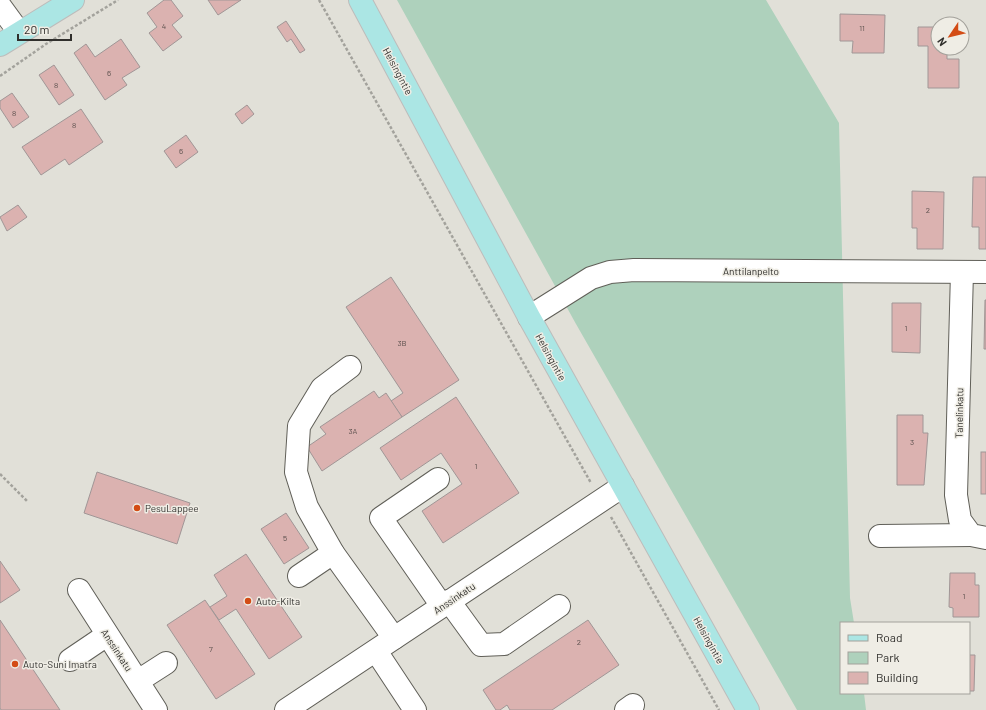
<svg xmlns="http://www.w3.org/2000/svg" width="986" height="710" viewBox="0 0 986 710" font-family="Barlow,sans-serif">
	<rect width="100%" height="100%" fill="#e1e0d8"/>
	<polygon fill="#aed1bc" points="397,0 766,0 839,123 850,598 854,623 841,623 841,693 864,693 866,710 797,710 576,324"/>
	<g fill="#dbb2b0" stroke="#a09696">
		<polygon points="164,0 171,0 183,16 172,25 182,37 163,51 149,33 157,27 147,13"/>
		<polygon points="208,0 241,0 218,15"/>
		<polygon points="840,14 885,15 884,53 852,53 853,41 840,41"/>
		<polygon points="286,21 305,50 300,53 291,39 287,42 277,27"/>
		<polygon points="918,27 938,27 938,48 947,48 947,59 959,59 959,88 928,88 928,46 918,46"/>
		<polygon points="121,39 140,67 122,78 127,85 105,100 74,53 86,44 95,57"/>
		<polygon points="54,65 74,95 59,105 39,75"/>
		<polygon points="12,93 29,117 13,128 0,108 0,101"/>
		<polygon points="247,105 254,114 242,124 235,114"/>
		<polygon points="81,109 103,142 69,165 65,159 41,175 22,147"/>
		<polygon points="186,135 198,152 176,168 164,151"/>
		<polygon points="973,177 986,177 986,249 979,249 979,227 972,227"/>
		<polygon points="912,191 944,192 943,249 917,249 917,228 912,228"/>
		<polygon points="18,205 27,217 7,231 0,217"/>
		<polygon points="391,277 459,380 402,417 391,401 403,393 346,307"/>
		<polygon points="985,300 986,300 986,349 984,349"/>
		<polygon points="892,303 921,303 920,353 892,352"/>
		<polygon points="374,391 379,398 386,393 402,417 322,471 307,447 326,434 320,427"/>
		<polygon points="456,397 519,493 443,543 422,511 462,484 441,453 401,480 380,448"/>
		<polygon points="897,415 923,415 923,433 928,433 924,485 897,485"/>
		<rect x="981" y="452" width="5" height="42"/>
		<polygon points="97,472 190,503 177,544 84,513"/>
		<polygon points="286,513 309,548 284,564 261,529"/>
		<polygon points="246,554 302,637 269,659 236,609 219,620 210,607 227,596 214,575"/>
		<polygon points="0,561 20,590 0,603"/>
		<polygon points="950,573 975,573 975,585 979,585 979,617 953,617 953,608 949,607"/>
		<polygon points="205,600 255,674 216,699 167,625"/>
		<polygon points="0,620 60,710 1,710 0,708"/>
		<polygon points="588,620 619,665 552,710 510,710 507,705 500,710 496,710 483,690"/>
		<polygon points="969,655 975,655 974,691 969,691"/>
	</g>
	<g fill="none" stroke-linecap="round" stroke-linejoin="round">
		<defs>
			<g id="minor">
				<polyline points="0,6 19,32"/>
				<polyline points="962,272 956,495 960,520 971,535 986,538"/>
				<polyline points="529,317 591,278 610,272 634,270 986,272"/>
				<polyline points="350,367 322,388 299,426 296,472 307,507 333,553 394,638"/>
				<polyline points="438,479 381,518 442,606"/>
				<polyline points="880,536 971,535"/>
				<polyline points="299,576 333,553"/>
				<polyline points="79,590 156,710"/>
				<polyline points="449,601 481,645 504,644 559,606"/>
				<polyline points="376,651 415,710"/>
				<polyline points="70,660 107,635"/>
				<polyline points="138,681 166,663"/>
				<polyline points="286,710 623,486"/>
				<polyline points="626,710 633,705"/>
			</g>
			<g id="major">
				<polyline points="360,0 529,317 748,710"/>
				<polyline points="0,45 73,0"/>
			</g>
		</defs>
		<use href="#minor" stroke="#605f58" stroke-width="24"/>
		<use href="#major" stroke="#bdbcbb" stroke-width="24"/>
		<g stroke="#a3a29c" stroke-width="2.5" stroke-dasharray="3 2" stroke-linecap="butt">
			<polyline points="319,0 591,483"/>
			<polyline points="0,76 46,44 118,0"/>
			<polyline points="0,474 27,501"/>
			<polyline points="611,517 719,710"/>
		</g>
		<use href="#minor" stroke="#fff" stroke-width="22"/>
		<use href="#major" stroke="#abe6e4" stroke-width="22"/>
	</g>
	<g fill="#d34c15" stroke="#efede5" stroke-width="1.5">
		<circle cx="137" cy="508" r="4"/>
		<circle cx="248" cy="601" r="4"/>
		<circle cx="15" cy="664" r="4"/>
	</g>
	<g text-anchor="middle" stroke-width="3" stroke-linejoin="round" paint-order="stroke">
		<g font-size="8" fill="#5b504d">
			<text x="164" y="29">4</text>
			<text x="862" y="31">11</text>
			<text x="109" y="76">6</text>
			<text x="56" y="88">8</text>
			<text x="14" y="116">8</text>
			<text x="74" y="128">8</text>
			<text x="181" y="154">6</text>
			<text x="928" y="213">2</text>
			<text x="906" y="331">1</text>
			<text x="402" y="346">3B</text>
			<text x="353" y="434">3A</text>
			<text x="912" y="445">3</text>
			<text x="476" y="469">1</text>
			<text x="285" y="541">5</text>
			<text x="964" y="599">1</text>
			<text x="579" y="645">2</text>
			<text x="211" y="652">7</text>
		</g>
		<g font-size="10" fill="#302f2c" stroke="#efede5">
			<text transform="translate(398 71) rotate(62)" y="4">Helsingintie</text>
			<text x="751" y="275">Anttilanpelto</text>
			<text transform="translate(551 357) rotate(61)" y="4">Helsingintie</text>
			<text transform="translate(959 413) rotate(-89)" y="4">Tanelinkatu</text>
			<text transform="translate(454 598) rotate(-34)" y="4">Anssinkatu</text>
			<text transform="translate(709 640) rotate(61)" y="4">Helsingintie</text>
			<text transform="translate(117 650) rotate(57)" y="4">Anssinkatu</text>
		</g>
		<g font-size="10" fill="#302f2c" stroke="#efede5" text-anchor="start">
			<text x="145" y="512">PesuLappee</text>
			<text x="256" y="605">Auto-Kilta</text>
			<text x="23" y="668">Auto-Suni Imatra</text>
		</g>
	</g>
	<rect x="840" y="622" width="130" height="72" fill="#efede5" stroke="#a3a19b"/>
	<rect x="848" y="635" width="20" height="6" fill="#abe6e4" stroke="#a3a19b"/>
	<text x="876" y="642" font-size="12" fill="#302f2c">Road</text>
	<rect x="848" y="652" width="20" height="12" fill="#aed1bc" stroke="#a3a19b"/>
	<text x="876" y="662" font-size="12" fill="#302f2c">Park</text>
	<rect x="848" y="672" width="20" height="12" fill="#dbb2b0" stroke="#a3a19b"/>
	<text x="876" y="682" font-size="12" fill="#302f2c">Building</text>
	<g transform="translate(950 36) rotate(235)"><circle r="19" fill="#efede5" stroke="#a3a19b"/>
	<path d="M0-3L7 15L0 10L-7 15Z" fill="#d34c15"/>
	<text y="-6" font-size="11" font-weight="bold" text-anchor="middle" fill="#302f2c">N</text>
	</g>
	<path d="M18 34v6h53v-6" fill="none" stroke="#302f2c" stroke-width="2"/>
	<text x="24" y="34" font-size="12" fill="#302f2c" stroke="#efede5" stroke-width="3" paint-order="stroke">20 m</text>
</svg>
